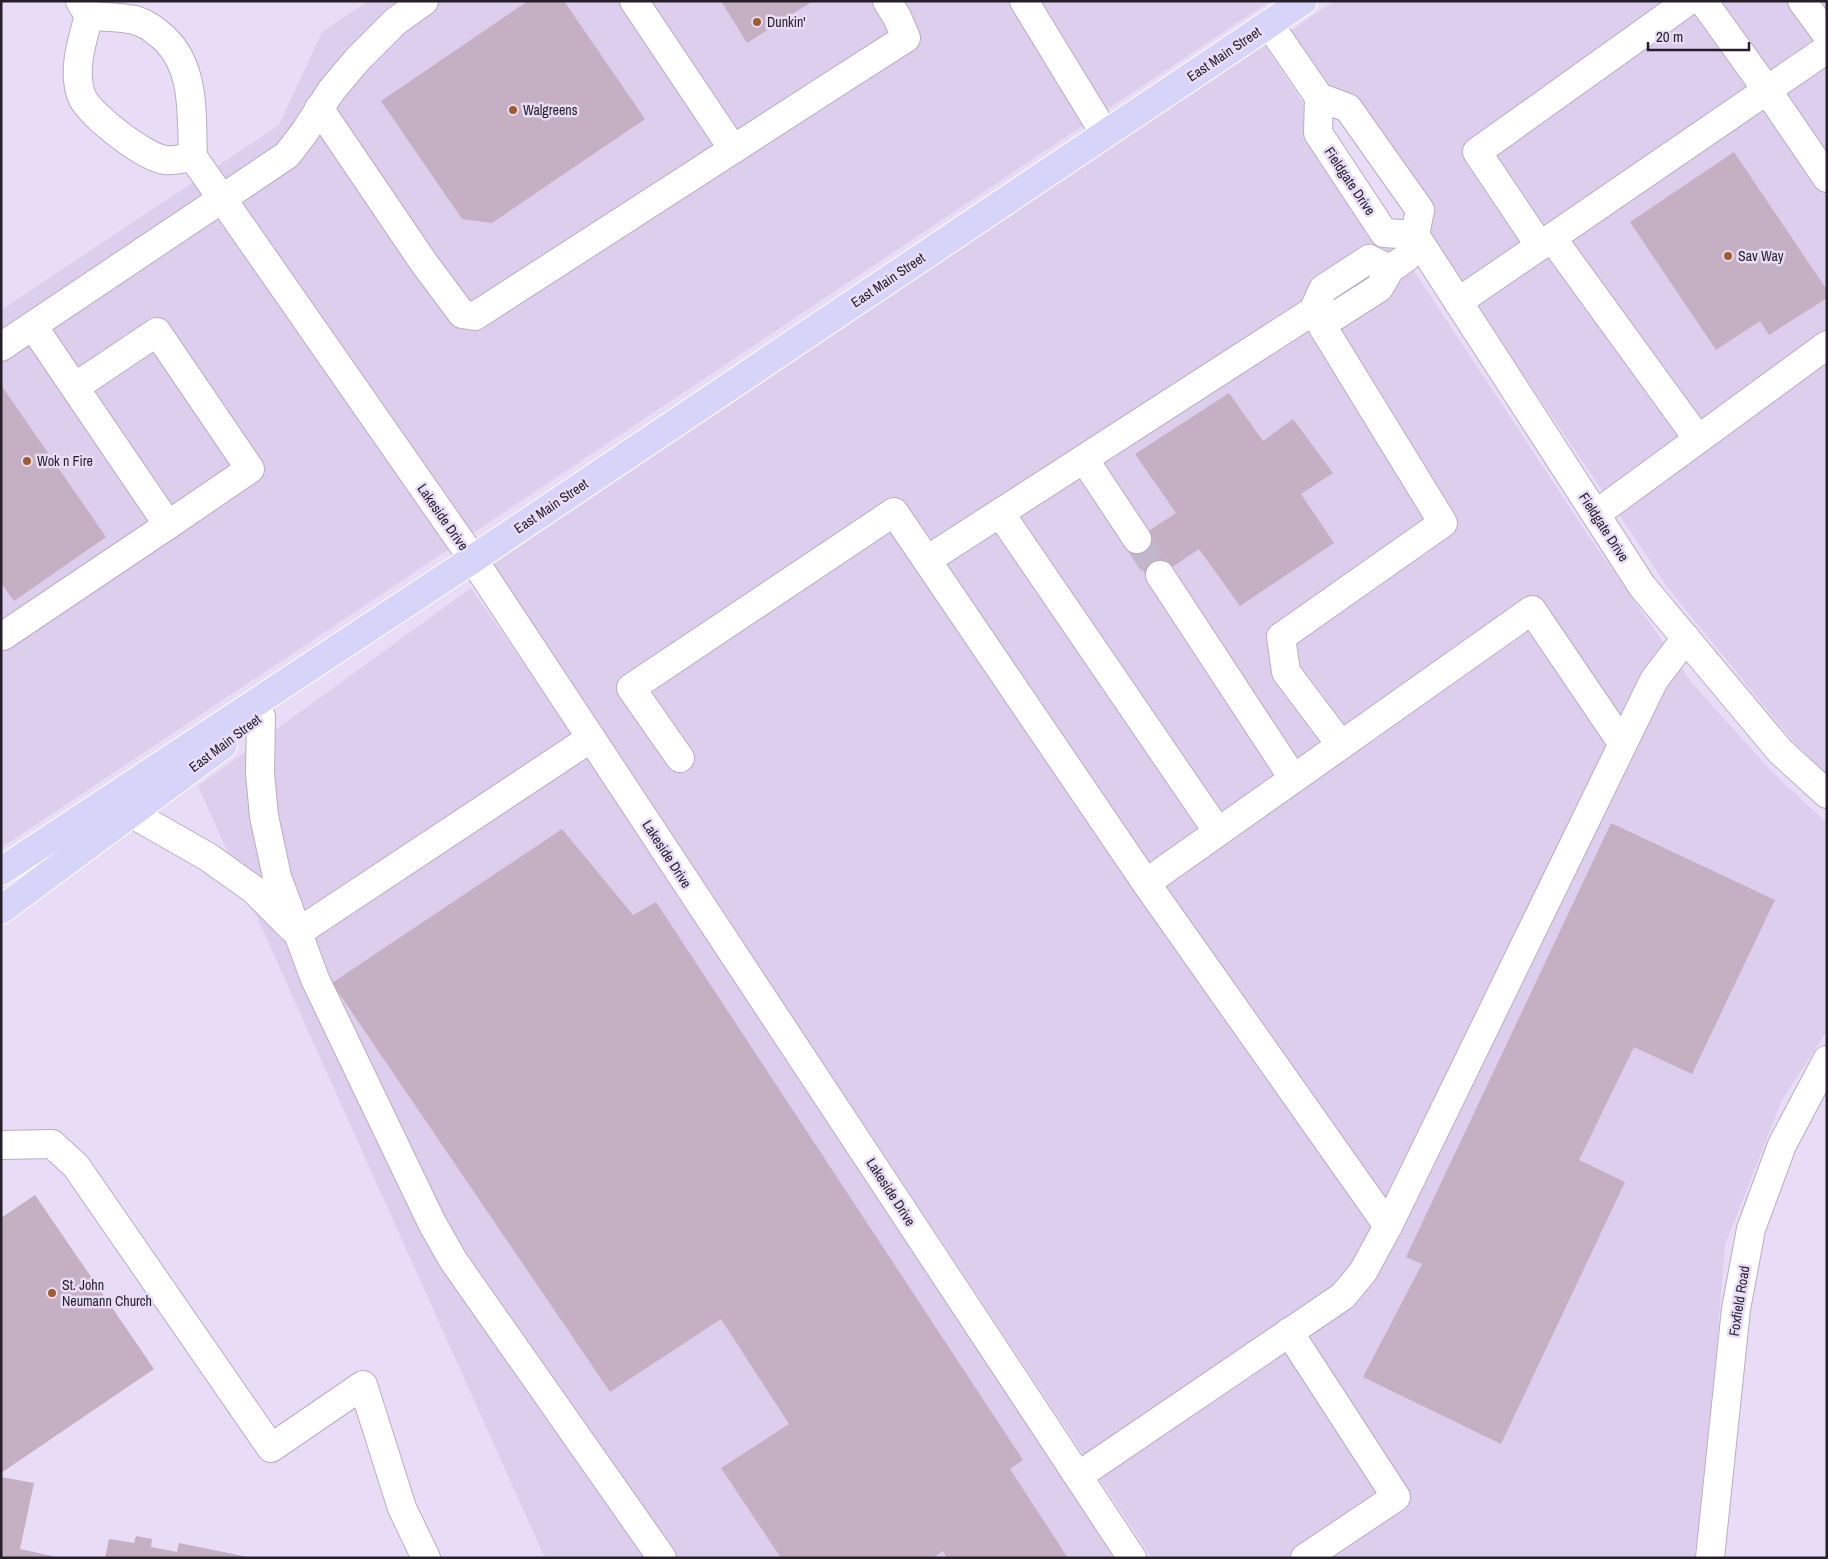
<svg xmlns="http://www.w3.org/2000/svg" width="1828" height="1559" viewBox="0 0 1828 1559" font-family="'Archivo Narrow',sans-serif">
	<rect width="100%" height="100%" fill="#e9dcf6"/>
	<g fill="#deceee">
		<polygon points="368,1 1270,1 1,848 1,310 279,125 322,32"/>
		<polygon points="1334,1 1827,1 1827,774 1796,745 1667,587 1641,547 1289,32"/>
		<polygon points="1264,44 1588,535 1692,683 1775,775 1827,823 1827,1031 1782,1100 1725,1245 1716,1356 1695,1558 1152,1558 492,565"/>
		<polygon points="471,588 1148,1558 545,1558 198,786"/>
	</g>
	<g fill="#c5afc3">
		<polygon points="528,1 564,1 645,119 492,223 462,219 381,101"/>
		<polygon points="721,1 813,1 747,43"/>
		<polygon points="1734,152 1827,290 1827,298 1769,335 1760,321 1716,350 1630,222"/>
		<polygon points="1,385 106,537 14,601 1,583"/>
		<polygon points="1229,393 1263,441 1293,419 1333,473 1301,494 1334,543 1240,606 1199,549 1150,582 1127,545 1176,513 1135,454"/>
		<polygon points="1611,823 1775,900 1692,1074 1634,1047 1579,1160 1625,1182 1501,1444 1363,1377 1422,1264 1406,1257"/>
		<polygon points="562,829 633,915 656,902 1023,1460 1010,1469 1068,1558 947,1558 943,1551 933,1558 781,1558 721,1468 789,1424 721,1319 610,1392 332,983"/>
		<polygon points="35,1195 154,1369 1,1473 1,1218"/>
		<polygon points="1,1477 34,1483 20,1549 61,1558 1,1558"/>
		<polygon points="136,1536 152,1539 151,1547 177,1552 179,1543 253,1558 105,1558 109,1539 134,1543"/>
	</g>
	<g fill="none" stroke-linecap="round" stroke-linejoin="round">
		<polyline stroke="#c2b6cd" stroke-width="28" stroke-dasharray="28 14" stroke-linecap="butt" points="1137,539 1160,575"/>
		<defs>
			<g id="minor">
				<path d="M80 1 89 16C82 40 71 75 83 99 93 117 145 158 166 160 174 161 184 158 193 157"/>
				<polyline points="634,1 733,149"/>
				<polyline points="1024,1 1105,134"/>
				<polyline points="1703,1 1767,90 1827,178"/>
				<polyline points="1802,1 1827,35"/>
				<path d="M89 16C104 17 120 17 135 20 144 23 151 27 158 33 197 63 191 114 193 157L473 559 1132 1558"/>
				<polyline points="1269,24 1319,97 1348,108 1420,210 1415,235 1642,586 1780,751 1827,794"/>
				<polyline points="1319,97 1318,133 1384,233 1415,235"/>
				<polyline points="319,108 424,263 462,314 475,316 828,88 906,38 897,17 887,1"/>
				<polyline points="1552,238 1698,439"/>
				<polyline points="1540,246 1477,152 1688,1"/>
				<polyline points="1458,302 1827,49"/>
				<polyline points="1313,311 1443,523 1281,637 1286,672 1341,745"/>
				<polyline points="1313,311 1335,316 1379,288 1390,269 1406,258"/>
				<polyline points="33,326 168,525 250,469 157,332 75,387"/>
				<polyline points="1,347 287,155 304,133 331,91 357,60 396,21 424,1"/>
				<polyline points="1084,459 1137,539"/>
				<polyline points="1000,513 1218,832"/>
				<polyline points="1596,514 1827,345"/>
				<polyline points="927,560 1313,311 1323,289 1369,259 1390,269"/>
				<polyline points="1160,575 1293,778"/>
				<polyline points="1,634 3,636 168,525"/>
				<polyline points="261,717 260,773 264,816 277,877 315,979 432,1223 453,1260 662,1558"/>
				<polyline points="680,758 631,688 894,512 1146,883 1388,1226"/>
				<polyline points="131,813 208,857 253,889 292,928"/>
				<polyline points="1146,883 1532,610 1622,743"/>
				<polyline points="297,933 591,738"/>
				<polyline points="1,1145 52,1144 76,1166 271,1448 363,1385 402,1508 426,1558"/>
				<polyline points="1289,1332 1396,1497 1305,1558"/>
				<polyline points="1078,1476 1343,1296 1363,1272 1388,1226 1654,680 1686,638"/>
				<polyline points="1710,1558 1736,1309 1751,1229 1782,1145 1827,1060"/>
			</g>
			<g id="major">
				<polyline points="1,871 473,559 1303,1"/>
				<polyline points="1,910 223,745"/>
			</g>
		</defs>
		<use href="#minor" stroke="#b9adc5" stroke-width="30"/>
		<use href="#major" stroke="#fff" stroke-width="30"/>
		<use href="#minor" stroke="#fff" stroke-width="28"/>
		<use href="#major" stroke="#d6d4f8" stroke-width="28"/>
	</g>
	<g fill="#a05c2e" stroke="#e9dcf6" stroke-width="2">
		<circle cx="757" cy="22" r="5"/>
		<circle cx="513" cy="110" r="5"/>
		<circle cx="1728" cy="256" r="5"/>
		<circle cx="27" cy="461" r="5"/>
		<circle cx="52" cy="1293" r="5"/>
	</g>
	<g text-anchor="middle" stroke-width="5" stroke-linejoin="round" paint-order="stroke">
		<g font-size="14" fill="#241f29" stroke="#e9dcf6" text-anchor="start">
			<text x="767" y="27">Dunkin'</text>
			<text x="523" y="115">Walgreens</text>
			<text x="1738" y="261">Sav Way</text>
			<text x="37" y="466">Wok n Fire</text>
			<text x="62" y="1290">St. John<tspan x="62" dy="16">Neumann Church</tspan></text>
		</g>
		<g font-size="14" fill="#241f29" stroke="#e9dcf6">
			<text transform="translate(1224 54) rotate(-34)" y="5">East Main Street</text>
			<text transform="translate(1350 181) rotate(56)" y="5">Fieldgate Drive</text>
			<text transform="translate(888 280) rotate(-34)" y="5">East Main Street</text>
			<text transform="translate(551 506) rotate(-34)" y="5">East Main Street</text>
			<text transform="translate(443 517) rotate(55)" y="5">Lakeside Drive</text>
			<text transform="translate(1604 527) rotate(57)" y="5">Fieldgate Drive</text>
			<text transform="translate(225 743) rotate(-37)" y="5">East Main Street</text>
			<text transform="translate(667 854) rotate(57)" y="5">Lakeside Drive</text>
			<text transform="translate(891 1192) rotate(57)" y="5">Lakeside Drive</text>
			<text transform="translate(1739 1301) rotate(-81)" y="5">Foxfield Road</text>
		</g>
	</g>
	<rect width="1828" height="1559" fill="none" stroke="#241f29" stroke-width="5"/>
	<path d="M1648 42v8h101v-8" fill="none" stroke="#241f29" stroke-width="2.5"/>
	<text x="1656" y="42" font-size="15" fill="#241f29" stroke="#e9dcf6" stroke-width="4" paint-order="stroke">20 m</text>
</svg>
